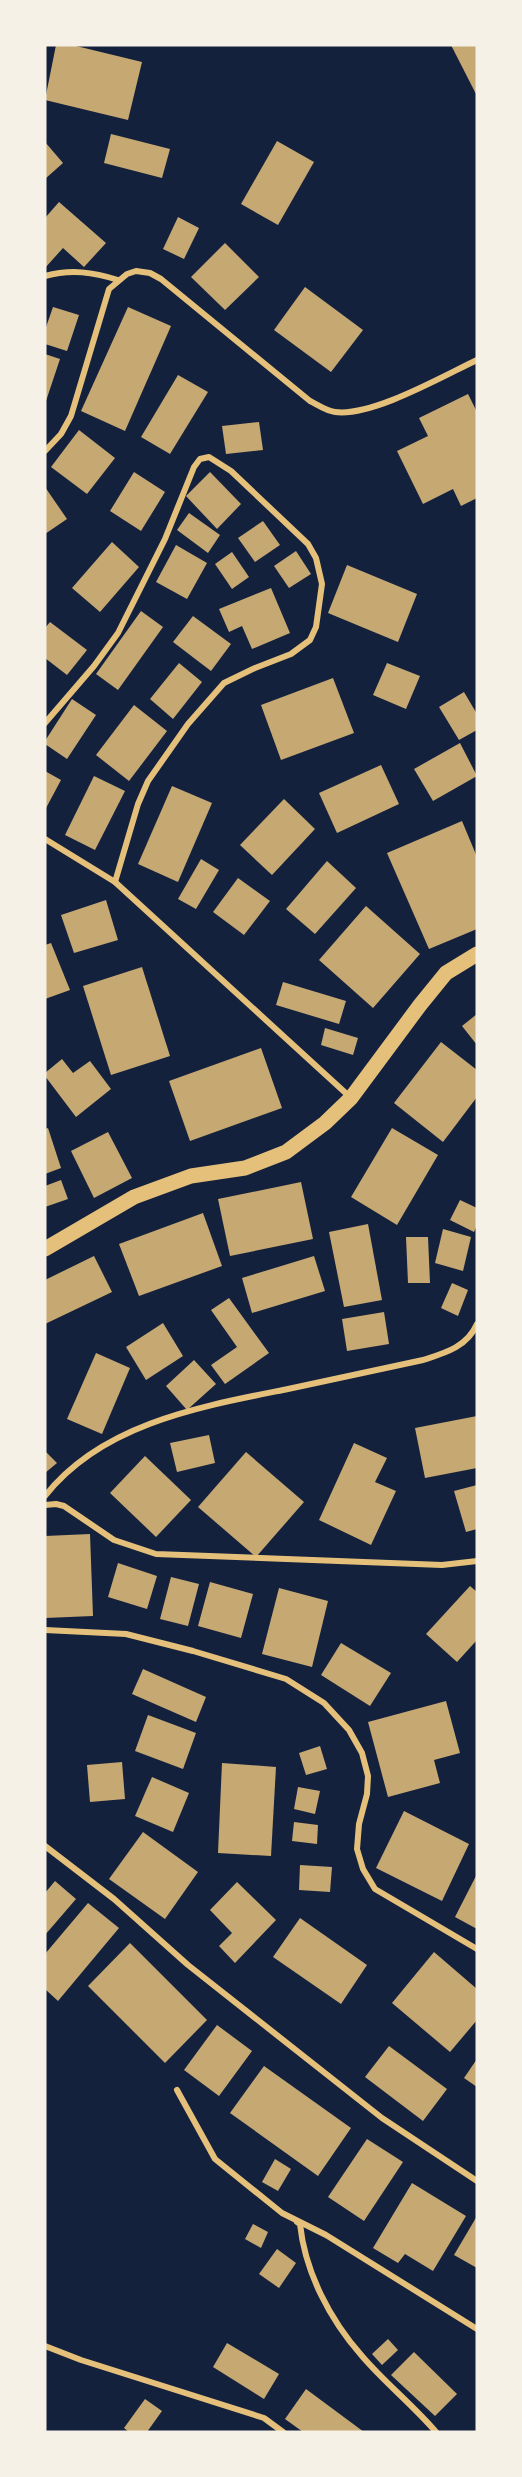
<svg xmlns="http://www.w3.org/2000/svg" width="522" height="2477" viewBox="0 0 522 2477" font-family="'Roboto Condensed',sans-serif">
	<rect width="100%" height="100%" fill="#14213d"/>
	<g fill="#c6a872">
		<polygon points="56,45 72,45 142,62 128,120 45,100"/>
		<polygon points="451,45 477,45 477,96"/>
		<polygon points="111,134 170,149 162,178 104,163"/>
		<polygon points="277,141 314,162 278,225 241,204"/>
		<polygon points="45,142 63,163 45,179"/>
		<polygon points="59,202 106,243 84,267 63,248 45,268 45,218"/>
		<polygon points="178,217 199,228 184,259 163,249"/>
		<polygon points="225,243 259,277 225,310 191,277"/>
		<polygon points="305,287 363,330 331,372 274,330"/>
		<polygon points="53,307 79,315 67,351 45,344 45,330"/>
		<polygon points="128,307 171,326 125,431 81,411"/>
		<polygon points="45,354 60,359 45,404"/>
		<polygon points="178,375 208,392 170,454 141,437"/>
		<polygon points="468,394 477,412 477,498 461,506 453,489 423,504 397,451 428,436 419,418"/>
		<polygon points="259,422 263,450 226,454 222,426"/>
		<polygon points="79,430 115,458 87,494 51,467"/>
		<polygon points="134,472 165,492 141,531 110,511"/>
		<polygon points="210,472 241,504 217,529 186,496"/>
		<polygon points="45,487 67,519 45,534"/>
		<polygon points="189,513 220,535 208,553 177,530"/>
		<polygon points="263,521 280,545 255,562 238,538"/>
		<polygon points="112,542 139,567 100,612 72,588"/>
		<polygon points="176,545 207,563 187,599 156,582"/>
		<polygon points="296,551 311,574 289,588 274,566"/>
		<polygon points="232,552 249,577 232,589 215,564"/>
		<polygon points="347,565 417,594 398,642 328,613"/>
		<polygon points="271,588 290,633 252,649 242,626 229,632 219,609"/>
		<polygon points="141,611 163,627 118,690 96,674"/>
		<polygon points="193,616 231,644 211,671 173,642"/>
		<polygon points="50,622 87,650 67,675 45,658 45,628"/>
		<polygon points="179,663 202,682 173,719 150,699"/>
		<polygon points="387,663 420,676 406,709 373,695"/>
		<polygon points="333,678 354,733 281,760 261,705"/>
		<polygon points="464,692 477,714 477,730 459,740 439,707"/>
		<polygon points="72,699 96,715 67,759 45,744 45,741"/>
		<polygon points="134,705 167,731 129,781 96,755"/>
		<polygon points="460,743 477,776 433,801 414,769"/>
		<polygon points="381,765 399,804 337,833 319,793"/>
		<polygon points="45,771 61,780 45,810"/>
		<polygon points="94,776 125,791 95,850 65,835"/>
		<polygon points="172,786 212,803 178,882 138,864"/>
		<polygon points="284,799 315,829 272,875 240,845"/>
		<polygon points="462,821 477,857 477,929 429,949 387,853"/>
		<polygon points="201,859 219,870 196,909 178,899"/>
		<polygon points="327,861 356,888 315,934 286,909"/>
		<polygon points="238,878 270,901 244,935 213,912"/>
		<polygon points="106,900 118,940 74,953 61,915"/>
		<polygon points="366,906 420,954 373,1008 319,960"/>
		<polygon points="51,943 70,990 45,999 45,945"/>
		<polygon points="142,967 170,1056 111,1075 83,986"/>
		<polygon points="283,982 346,1001 339,1024 276,1005"/>
		<polygon points="477,1014 477,1045 462,1026"/>
		<polygon points="325,1028 358,1038 353,1055 321,1045"/>
		<polygon points="441,1042 477,1070 477,1097 443,1142 394,1103"/>
		<polygon points="261,1048 282,1108 190,1141 169,1081"/>
		<polygon points="62,1059 73,1073 90,1061 111,1089 76,1117 45,1076 45,1073"/>
		<polygon points="48,1128 61,1168 45,1174 45,1129"/>
		<polygon points="392,1128 438,1155 397,1225 351,1197"/>
		<polygon points="108,1132 132,1178 94,1198 71,1151"/>
		<polygon points="61,1180 68,1199 45,1207 45,1186"/>
		<polygon points="301,1182 313,1239 230,1256 218,1199"/>
		<polygon points="460,1200 477,1208 477,1225 474,1232 450,1220"/>
		<polygon points="203,1213 222,1266 139,1296 119,1244"/>
		<polygon points="368,1224 382,1300 344,1307 329,1232"/>
		<polygon points="443,1229 471,1237 463,1271 435,1263"/>
		<polygon points="406,1237 428,1237 430,1283 408,1283"/>
		<polygon points="94,1256 112,1292 45,1324 45,1280"/>
		<polygon points="314,1256 325,1291 252,1313 242,1278"/>
		<polygon points="452,1283 468,1290 458,1316 441,1308"/>
		<polygon points="229,1298 269,1353 225,1384 211,1365 237,1347 211,1310"/>
		<polygon points="384,1312 389,1344 347,1351 342,1319"/>
		<polygon points="163,1323 183,1356 146,1380 126,1347"/>
		<polygon points="96,1353 130,1368 102,1434 67,1419"/>
		<polygon points="194,1360 216,1384 187,1410 166,1386"/>
		<polygon points="477,1416 477,1468 425,1478 415,1428"/>
		<polygon points="209,1435 215,1463 177,1472 170,1443"/>
		<polygon points="354,1443 387,1458 375,1482 396,1491 371,1545 319,1520"/>
		<polygon points="45,1451 57,1463 45,1473"/>
		<polygon points="246,1452 304,1502 256,1557 198,1507"/>
		<polygon points="145,1456 191,1500 156,1537 110,1493"/>
		<polygon points="477,1485 477,1529 466,1532 454,1491"/>
		<polygon points="90,1534 93,1616 45,1618 45,1536"/>
		<polygon points="118,1563 157,1576 147,1609 108,1597"/>
		<polygon points="171,1577 199,1584 188,1626 160,1619"/>
		<polygon points="210,1582 253,1594 241,1638 198,1626"/>
		<polygon points="470,1586 477,1592 477,1640 457,1662 426,1634"/>
		<polygon points="279,1588 328,1601 312,1667 262,1654"/>
		<polygon points="341,1643 391,1673 370,1706 321,1675"/>
		<polygon points="143,1669 206,1697 196,1722 132,1694"/>
		<polygon points="446,1701 460,1753 434,1760 440,1783 388,1797 368,1722"/>
		<polygon points="148,1715 196,1733 183,1769 135,1751"/>
		<polygon points="320,1746 327,1769 306,1775 299,1753"/>
		<polygon points="122,1762 125,1799 90,1802 87,1765"/>
		<polygon points="222,1763 276,1767 271,1856 218,1853"/>
		<polygon points="152,1777 189,1793 173,1832 135,1816"/>
		<polygon points="298,1787 320,1791 315,1814 294,1809"/>
		<polygon points="404,1811 469,1844 442,1901 376,1868"/>
		<polygon points="294,1822 318,1825 317,1844 292,1841"/>
		<polygon points="143,1832 198,1872 165,1919 109,1879"/>
		<polygon points="300,1865 332,1867 330,1892 299,1890"/>
		<polygon points="477,1874 477,1929 455,1917"/>
		<polygon points="55,1881 76,1899 45,1935 45,1893"/>
		<polygon points="237,1882 276,1920 235,1963 219,1946 232,1933 210,1910"/>
		<polygon points="88,1903 119,1928 58,2001 45,1989 45,1954"/>
		<polygon points="300,1918 367,1965 341,2004 273,1957"/>
		<polygon points="130,1943 207,2020 165,2063 88,1986"/>
		<polygon points="434,1952 477,1989 477,2020 450,2052 392,2003"/>
		<polygon points="217,2025 252,2051 219,2096 184,2070"/>
		<polygon points="389,2046 447,2089 423,2121 365,2077"/>
		<polygon points="477,2059 477,2087 464,2078"/>
		<polygon points="264,2066 351,2128 318,2176 230,2113"/>
		<polygon points="367,2139 403,2162 364,2221 328,2197"/>
		<polygon points="275,2159 291,2169 278,2191 262,2182"/>
		<polygon points="412,2183 466,2216 433,2271 405,2254 398,2263 373,2248"/>
		<polygon points="477,2216 477,2268 454,2255"/>
		<polygon points="253,2224 268,2232 261,2248 245,2239"/>
		<polygon points="277,2249 296,2263 279,2288 259,2274"/>
		<polygon points="388,2339 398,2350 382,2365 372,2354"/>
		<polygon points="227,2343 279,2374 264,2399 213,2367"/>
		<polygon points="414,2352 457,2394 435,2416 391,2375"/>
		<polygon points="306,2389 364,2432 303,2432 285,2419"/>
		<polygon points="145,2399 162,2411 147,2432 129,2432 124,2428"/>
	</g>
	<g fill="none" stroke-linecap="round" stroke-linejoin="round">
		<g stroke="#e5c07b" stroke-width="6">
			<path d="M45 276C71 269 93 272 118 280"/>
			<path d="M45 451 61 434 71 416 109 289 127 274 136 271 150 273 161 279 310 401C318 405 326 411 335 412 372 417 443 376 477 360"/>
			<polyline points="45,723 94,666 118,633 165,539 194,467 200,459 209,457 231,471 308,544 316,558 322,584 316,627 310,640 291,654 255,668 224,683 188,724 148,781 138,804 115,882"/>
			<polyline points="45,839 115,882 350,1097"/>
			<path d="M45 1496C102 1423 203 1406 288 1389 333 1379 378 1370 423 1360 445 1353 467 1347 477 1324"/>
			<polyline points="45,1505 56,1504 64,1506 114,1540 156,1554 442,1565 477,1561"/>
			<polyline points="45,1630 126,1634 193,1651 286,1679 324,1703 349,1730 362,1753 368,1776 367,1794 359,1824 357,1849 363,1869 375,1889 477,1949"/>
			<polyline points="45,1846 114,1899 188,1965 382,2118 477,2181"/>
			<polyline points="177,2090 215,2159 282,2213 326,2235 477,2329"/>
			<path d="M297 2222 300 2224C305 2272 330 2320 362 2356 385 2383 413 2405 436 2432"/>
			<polyline points="45,2346 81,2360 264,2418 283,2432"/>
		</g>
		<polyline stroke="#e5c07b" stroke-width="15" points="45,1249 134,1197 191,1176 245,1168 286,1152 325,1123 351,1098 420,1005 446,973 477,954"/>
	</g>
	<rect width="522" height="2477" fill="none" stroke="#f6f1e7" stroke-width="93"/>
</svg>
